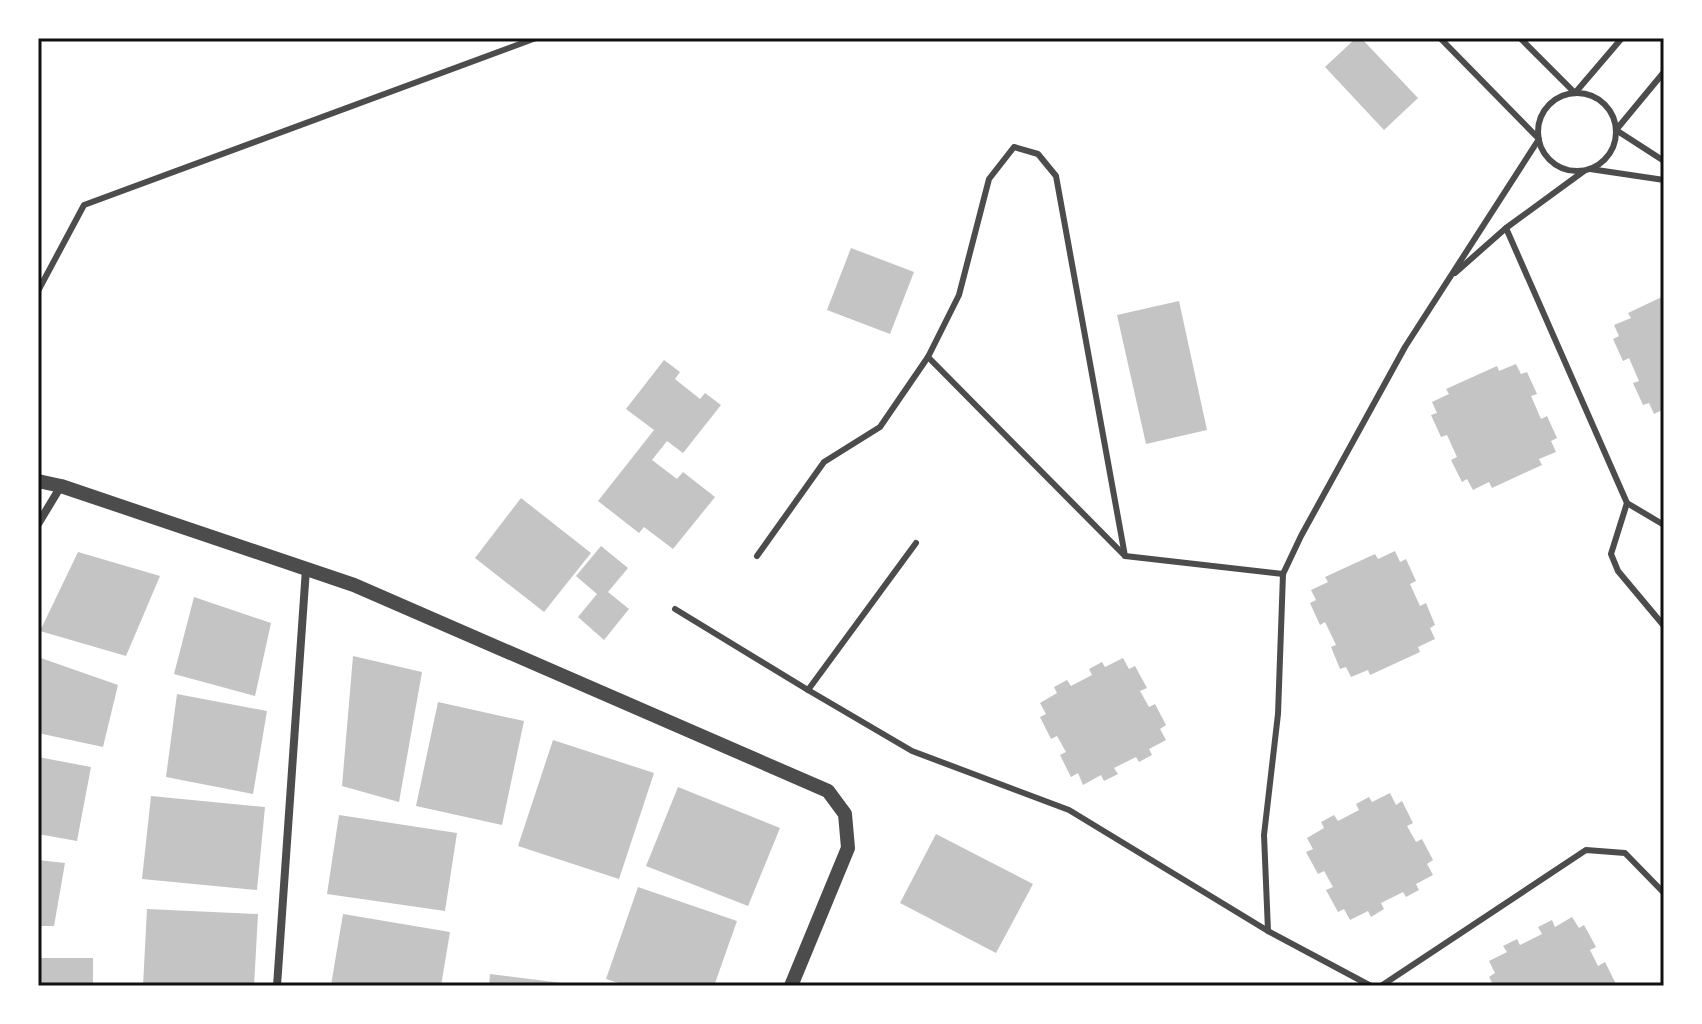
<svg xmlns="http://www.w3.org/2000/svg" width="1702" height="1024" viewBox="0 0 1702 1024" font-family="Poppins,sans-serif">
	<rect width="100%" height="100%" fill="#fff"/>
	<g fill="#c4c4c4">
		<polygon points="1356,38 1361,38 1418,98 1384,130 1325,67"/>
		<polygon points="851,248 914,272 890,334 827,310"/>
		<polygon points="1664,296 1664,409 1654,414 1649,403 1643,405 1633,383 1639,381 1629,358 1623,361 1613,339 1619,336 1614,325 1631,318 1628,313"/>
		<polygon points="1179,301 1207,430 1146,444 1117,315"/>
		<polygon points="664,360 680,372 675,379 700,399 705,393 721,405 683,453 667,441 652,460 677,479 683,472 715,497 673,549 644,527 639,533 598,501 654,430 626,409"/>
		<polygon points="1516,364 1521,374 1527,372 1537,394 1531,396 1541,419 1547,416 1557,438 1551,441 1556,452 1539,459 1542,465 1492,488 1489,482 1473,490 1467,479 1462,482 1451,460 1457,457 1447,435 1441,437 1431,415 1437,413 1432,402 1449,394 1446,389 1497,366 1499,371"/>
		<polygon points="521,498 591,553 544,612 475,558"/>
		<polygon points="601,546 628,568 608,592 629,609 604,640 578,617 597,594 576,576"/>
		<polygon points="1395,551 1400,562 1406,559 1416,581 1410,584 1420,606 1426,603 1435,625 1430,628 1435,639 1418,647 1420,652 1370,675 1368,670 1351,677 1346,667 1340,669 1331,647 1336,645 1325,622 1320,625 1310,603 1316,600 1311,590 1328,582 1325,577 1375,554 1378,559"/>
		<polygon points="78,552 160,576 126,656 40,631"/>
		<polygon points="194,597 271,623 255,696 174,674"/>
		<polygon points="353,656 422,672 399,802 342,786"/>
		<polygon points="38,657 118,685 103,747 38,733"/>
		<polygon points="1123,658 1129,669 1135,666 1147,688 1140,691 1149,707 1155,704 1166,725 1160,729 1166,740 1149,749 1152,755 1139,762 1136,757 1114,768 1118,774 1104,781 1101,775 1083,785 1078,773 1071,777 1060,755 1066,752 1057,736 1051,739 1040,717 1046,714 1040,703 1057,693 1054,687 1067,680 1071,686 1092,675 1089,669 1102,662 1105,667"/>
		<polygon points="177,694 267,711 253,794 166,777"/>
		<polygon points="438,702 524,721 502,825 416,806"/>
		<polygon points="553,740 654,773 619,879 518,846"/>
		<polygon points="38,757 91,767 77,841 38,834"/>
		<polygon points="678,787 780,828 748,906 646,866"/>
		<polygon points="1390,793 1396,805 1402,801 1413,823 1407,826 1416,842 1422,839 1433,860 1427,864 1433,875 1416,884 1419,890 1406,897 1403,892 1381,903 1384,909 1371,917 1368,911 1350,920 1344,909 1338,912 1326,890 1333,887 1324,871 1318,874 1306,852 1313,849 1307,838 1324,828 1321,822 1334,815 1338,821 1359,810 1356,804 1369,797 1372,802"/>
		<polygon points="151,796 265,807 257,890 142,879"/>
		<polygon points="339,815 457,833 445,911 327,894"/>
		<polygon points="936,834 1033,884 996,953 900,903"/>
		<polygon points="38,860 65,863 54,926 38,926"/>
		<polygon points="638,887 737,921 714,986 628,986 606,979"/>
		<polygon points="147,909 258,914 254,986 143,986"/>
		<polygon points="343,914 450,932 441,986 331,985"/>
		<polygon points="1572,917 1579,928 1584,925 1596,947 1590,950 1598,966 1605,962 1616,984 1612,986 1494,986 1489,977 1495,973 1489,961 1507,952 1503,946 1517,939 1520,945 1542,934 1538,927 1552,920 1555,927"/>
		<rect x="38" y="958" width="55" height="28"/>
		<polygon points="490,974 570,984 570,986 489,986"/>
	</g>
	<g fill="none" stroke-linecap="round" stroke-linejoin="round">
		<g stroke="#4c4c4c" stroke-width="6">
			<polyline points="1520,38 1575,93 1622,38"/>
			<polyline points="1664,72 1616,130 1664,161"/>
			<circle cx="1577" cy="132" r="39"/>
			<polyline points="1590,169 1664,180"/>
			<polyline points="1506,228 1627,503 1664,525"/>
			<polyline points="1455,273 1506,228 1584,171"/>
			<polyline points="38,291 84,205 536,38"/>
			<polyline points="928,357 1125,556 1283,574"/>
			<polyline points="1627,503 1611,554 1618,571 1664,626"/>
			<polyline points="916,543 808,690 912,751 1069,810 1268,931"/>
			<polyline points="757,556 824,462 880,427 928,357 959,295 989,179 1014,147 1038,154 1056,176 1125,556"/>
			<polyline points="675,609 808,690"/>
			<polyline points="1371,986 1268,931 1264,835 1278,714 1283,574 1301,536 1405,347 1539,139 1440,38"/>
			<polyline points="1381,986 1586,850 1625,853 1664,893"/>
		</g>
		<g stroke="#4c4c4c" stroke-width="8">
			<polyline points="38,524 61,486"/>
			<polyline points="277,986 306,569"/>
		</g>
		<polyline stroke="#4c4c4c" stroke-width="14" points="38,481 61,486 354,585 828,791 845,814 848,848 791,986"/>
	</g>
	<rect width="1702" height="1024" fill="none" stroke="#ffffff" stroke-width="80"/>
	<rect x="40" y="40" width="1622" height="944" fill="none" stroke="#111" stroke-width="3"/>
</svg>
